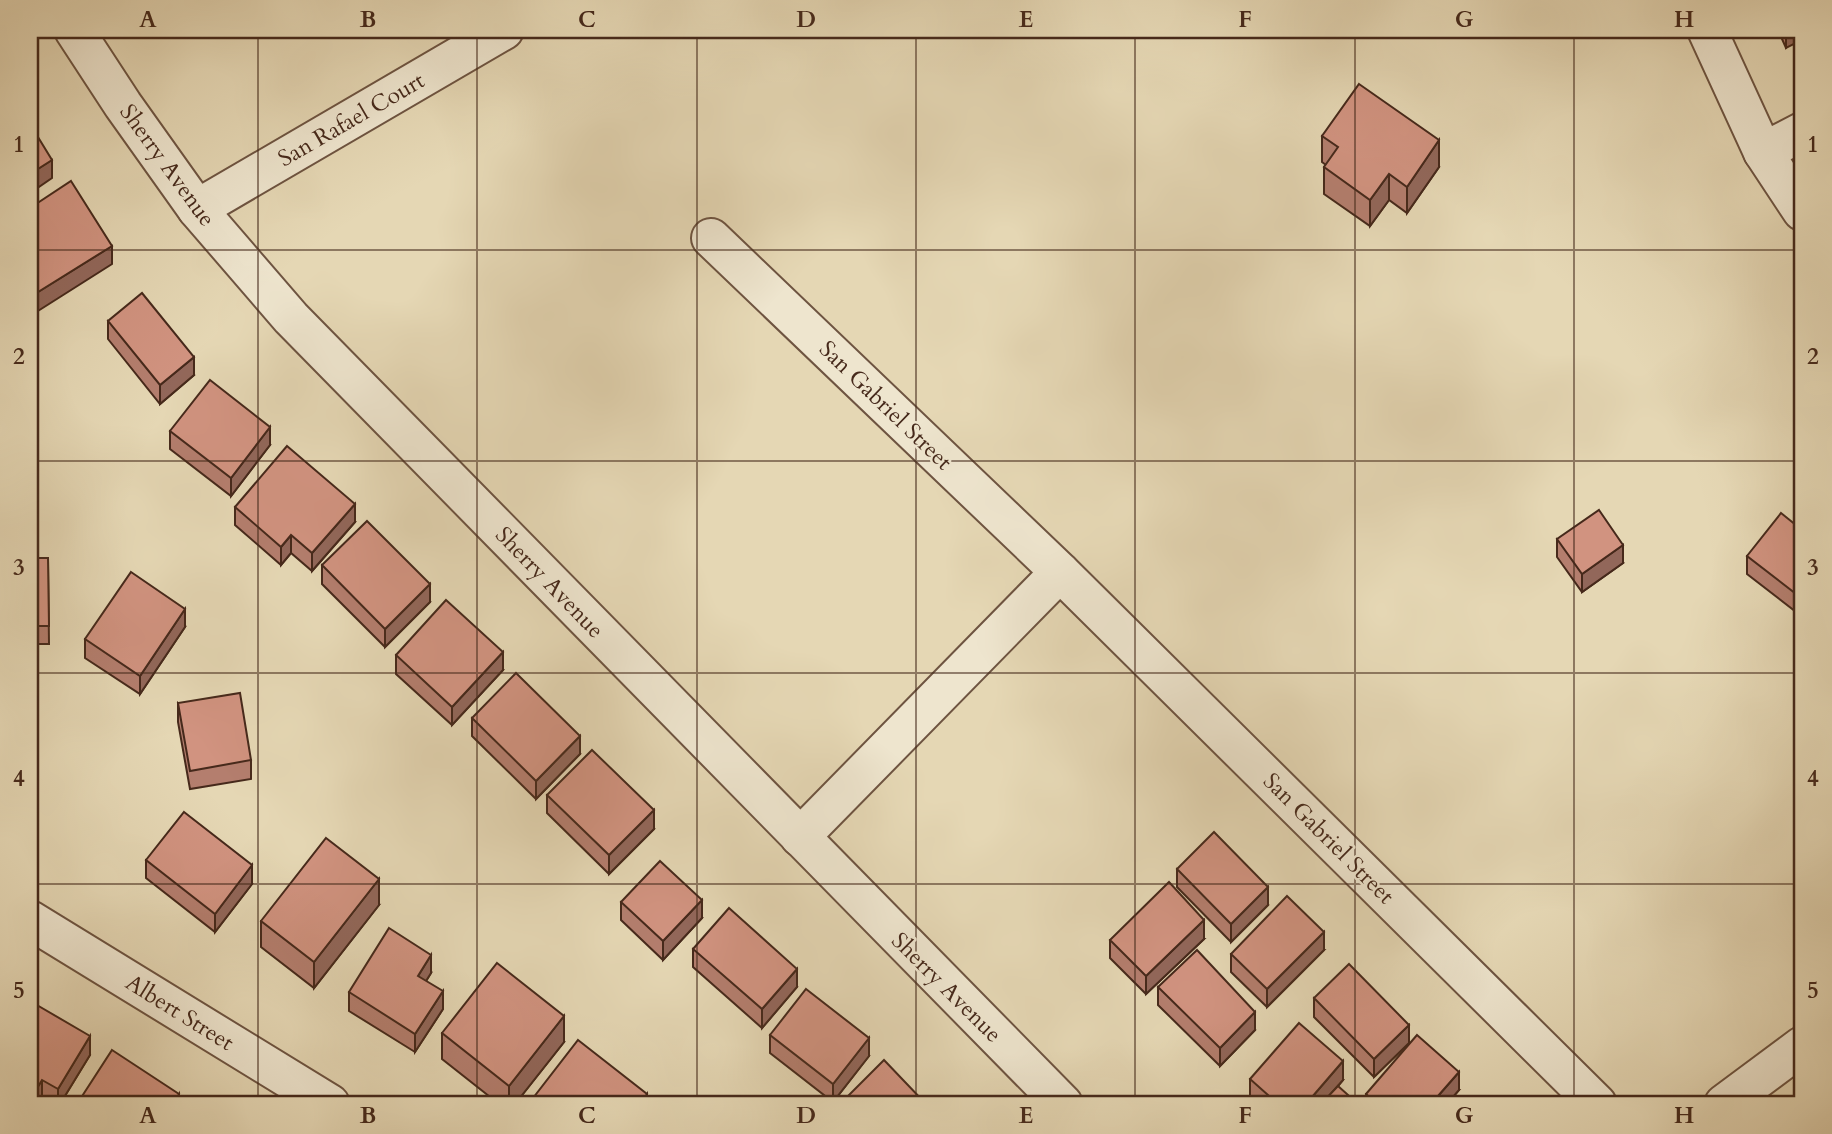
<svg xmlns="http://www.w3.org/2000/svg" width="1832" height="1134" viewBox="0 0 1832 1134" font-family="Cardo,serif">
	<rect width="100%" height="100%" fill="#e5d7b4"/>
	<filter id="stains"><feTurbulence type="fractalNoise" baseFrequency=".00286" numOctaves="4"/><feColorMatrix values="0 0 0 0 .2 0 0 0 0 .09 0 0 0 0 .02 0 0 0 .5 -.17"/></filter>
	<radialGradient id="worn" r=".72"><stop offset=".6" stop-color="#630" stop-opacity="0"/><stop offset="1" stop-color="#630" stop-opacity=".3"/></radialGradient>
	<g fill="none" stroke-linecap="round" stroke-linejoin="round">
		<defs>
			<g id="street">
				<polyline points="74,30 123,105 197,209 291,318 1063,1104"/>
				<polyline points="1707,30 1763,152 1802,211"/>
				<polyline points="1763,152 1802,132"/>
				<polyline points="197,209 504,30"/>
				<polyline points="711,238 1060,572 1597,1104"/>
				<polyline points="800,837 1060,572"/>
				<polyline points="30,920 330,1104"/>
				<polyline points="1724,1104 1802,1046"/>
			</g>
		</defs>
		<use href="#street" stroke="#6e5441" stroke-width="42"/>
		<use href="#street" stroke="#eee5ce" stroke-width="38"/>
	</g>
	<g fill="#b47e6e" stroke="#46291b" stroke-width="2">
		<polygon points="1778,30 1802,30 1786,48"/>
		<polygon points="1322,136 1439,167 1407,213 1389,200 1370,226 1324,194 1324,167 1326,165 1322,162"/>
		<polygon points="108,321 194,375 160,404 108,339"/>
		<polygon points="170,431 270,445 231,496 170,449"/>
		<polygon points="235,507 355,522 312,571 291,553 281,565 235,525"/>
		<polygon points="1802,530 1802,612 1800,615 1747,574 1747,556"/>
		<polygon points="1557,539 1623,563 1582,592 1557,557"/>
		<polygon points="30,558 48,558 49,644 30,644"/>
		<polygon points="322,565 430,602 385,647 322,584"/>
		<polygon points="185,627 140,694 85,658 85,639"/>
		<polygon points="396,655 503,670 452,725 396,674"/>
		<polygon points="178,703 251,760 251,779 190,789 178,722"/>
		<polygon points="472,718 580,754 536,799 472,736"/>
		<polygon points="547,795 654,829 609,874 547,813"/>
		<polygon points="146,860 252,884 215,932 146,878"/>
		<polygon points="1177,869 1268,905 1231,942 1177,887"/>
		<polygon points="621,902 702,918 663,960 621,920"/>
		<polygon points="379,905 314,988 261,947 261,921"/>
		<polygon points="1204,939 1146,994 1110,958 1110,940"/>
		<polygon points="693,949 797,987 762,1028 693,967"/>
		<polygon points="1324,950 1267,1007 1231,972 1231,954"/>
		<polygon points="431,973 426,981 443,1009 415,1052 349,1011 349,992"/>
		<polygon points="1158,987 1255,1030 1220,1066 1158,1005"/>
		<polygon points="1314,998 1409,1043 1374,1077 1314,1017"/>
		<polygon points="30,1001 90,1055 60,1104 53,1104 42,1098 38,1104 30,1104"/>
		<polygon points="442,1033 564,1042 515,1104 499,1104 442,1059"/>
		<polygon points="770,1035 869,1056 833,1102 770,1053"/>
		<polygon points="1250,1079 1343,1080 1335,1090 1358,1104 1258,1104 1250,1098"/>
		<polygon points="1459,1090 1447,1104 1366,1104 1366,1094"/>
	</g>
	<g fill="#92675a" stroke="#46291b" stroke-width="2">
		<polygon points="1786,30 1802,30 1802,40 1786,48"/>
		<polygon points="1439,140 1439,167 1407,213 1407,187"/>
		<polygon points="52,160 52,178 30,193 30,174"/>
		<polygon points="1389,174 1389,200 1370,226 1370,200"/>
		<polygon points="112,246 112,264 30,316 30,297"/>
		<polygon points="194,357 194,375 160,404 160,385"/>
		<polygon points="270,427 270,445 231,496 231,478"/>
		<polygon points="355,504 355,522 312,571 312,553"/>
		<polygon points="291,535 291,553 281,565 281,547"/>
		<polygon points="1623,545 1623,563 1582,592 1582,574"/>
		<polygon points="430,584 430,602 385,647 385,629"/>
		<polygon points="1802,594 1802,612 1800,615 1800,597"/>
		<polygon points="185,609 185,627 140,694 140,676"/>
		<polygon points="503,652 503,670 452,725 452,707"/>
		<polygon points="580,736 580,754 536,799 536,781"/>
		<polygon points="654,810 654,829 609,874 609,855"/>
		<polygon points="252,865 252,884 215,932 215,914"/>
		<polygon points="379,879 379,905 314,988 314,962"/>
		<polygon points="1268,887 1268,905 1231,942 1231,924"/>
		<polygon points="702,900 702,918 663,960 663,941"/>
		<polygon points="1204,920 1204,939 1146,994 1146,976"/>
		<polygon points="1324,932 1324,950 1267,1007 1267,989"/>
		<polygon points="431,955 431,973 418,994 418,976"/>
		<polygon points="797,969 797,987 762,1028 762,1009"/>
		<polygon points="443,991 443,1009 415,1052 415,1034"/>
		<polygon points="1255,1012 1255,1030 1220,1066 1220,1048"/>
		<polygon points="564,1016 564,1042 515,1104 509,1104 509,1086"/>
		<polygon points="1409,1025 1409,1043 1374,1077 1374,1059"/>
		<polygon points="90,1036 90,1055 60,1104 58,1104 58,1089"/>
		<polygon points="869,1038 869,1056 833,1102 833,1084"/>
		<polygon points="1343,1061 1343,1080 1322,1104 1306,1104"/>
		<polygon points="1459,1072 1459,1090 1447,1104 1431,1104"/>
		<polygon points="42,1080 42,1098 38,1104 31,1104 31,1098"/>
		<polygon points="179,1094 179,1104 173,1104"/>
		<polygon points="647,1094 647,1104 640,1104"/>
	</g>
	<g fill="#d19380" stroke="#46291b" stroke-width="2">
		<polygon points="1359,84 1439,140 1407,187 1389,174 1370,200 1324,167 1338,147 1322,136"/>
		<polygon points="30,124 52,160 30,174"/>
		<polygon points="71,181 112,246 30,297 30,208"/>
		<polygon points="142,293 194,357 160,385 108,321"/>
		<polygon points="210,380 270,427 231,478 170,431"/>
		<polygon points="287,446 355,504 312,553 291,535 281,547 235,507"/>
		<polygon points="1599,510 1623,545 1582,574 1557,539"/>
		<polygon points="1781,513 1802,530 1802,594 1800,597 1747,556"/>
		<polygon points="367,521 430,584 385,629 322,565"/>
		<polygon points="30,558 48,558 49,626 30,626"/>
		<polygon points="131,572 185,609 140,676 85,639"/>
		<polygon points="446,600 503,652 452,707 396,655"/>
		<polygon points="516,673 580,736 536,781 472,718"/>
		<polygon points="240,693 251,760 190,771 178,703"/>
		<polygon points="592,750 654,810 609,855 547,795"/>
		<polygon points="184,812 252,865 215,914 146,860"/>
		<polygon points="1214,832 1268,887 1231,924 1177,869"/>
		<polygon points="326,838 379,879 314,962 261,921"/>
		<polygon points="660,861 702,900 663,941 621,902"/>
		<polygon points="1169,882 1204,920 1146,976 1110,940"/>
		<polygon points="1287,896 1324,932 1267,989 1231,954"/>
		<polygon points="729,908 797,969 762,1009 693,949"/>
		<polygon points="389,928 431,955 418,976 443,991 415,1034 349,992"/>
		<polygon points="1197,950 1255,1012 1220,1048 1158,987"/>
		<polygon points="497,963 564,1016 509,1086 442,1033"/>
		<polygon points="1349,964 1409,1025 1374,1059 1314,998"/>
		<polygon points="806,989 869,1038 833,1084 770,1035"/>
		<polygon points="30,1001 90,1036 58,1089 42,1080 31,1098 30,1098"/>
		<polygon points="1299,1023 1343,1061 1306,1104 1278,1104 1250,1079"/>
		<polygon points="1417,1035 1459,1072 1431,1104 1377,1104 1366,1094"/>
		<polygon points="578,1040 647,1094 640,1104 533,1104 530,1102"/>
		<polygon points="112,1050 179,1094 173,1104 77,1104"/>
		<polygon points="884,1060 926,1104 848,1104 844,1100"/>
		<polygon points="1338,1086 1358,1104 1321,1104"/>
	</g>
	<path fill="none" stroke="#46291b" stroke-width="2" stroke-opacity="0.55" d="M258 30V1104M477 30V1104M697 30V1104M916 30V1104M1135 30V1104M1355 30V1104M1574 30V1104M30 250H1802M30 461H1802M30 673H1802M30 884H1802"/>
	<g text-anchor="middle" stroke-width="5" stroke-linejoin="round" paint-order="stroke">
		<g font-size="23" fill="#46291b" stroke="#eee5ce">
			<text transform="translate(351 119) rotate(-30)" y="8">San Rafael Court</text>
			<text transform="translate(168 165) rotate(54)" y="8">Sherry Avenue</text>
			<text transform="translate(886 405) rotate(44)" y="8">San Gabriel Street</text>
			<text transform="translate(550 582) rotate(46)" y="8">Sherry Avenue</text>
			<text transform="translate(1329 838) rotate(45)" y="8">San Gabriel Street</text>
			<text transform="translate(947 987) rotate(45)" y="8">Sherry Avenue</text>
			<text transform="translate(180 1012) rotate(32)" y="8">Albert Street</text>
		</g>
	</g>
	<rect width="1832" height="1134" fill="none" stroke="#e5d7b4" stroke-width="77"/>
	<rect x="38" y="38" width="1756" height="1058" fill="none" stroke="#46291b" stroke-width="2.5"/>
	<g font-size="23" text-anchor="middle" font-weight="bold" fill="#46291b">
		<text x="148" y="27">A</text>
		<text x="368" y="27">B</text>
		<text x="587" y="27">C</text>
		<text x="806" y="27">D</text>
		<text x="1026" y="27">E</text>
		<text x="1245" y="27">F</text>
		<text x="1464" y="27">G</text>
		<text x="1684" y="27">H</text>
		<text x="19" y="152">1</text>
		<text x="1813" y="152">1</text>
		<text x="19" y="364">2</text>
		<text x="1813" y="364">2</text>
		<text x="19" y="575">3</text>
		<text x="1813" y="575">3</text>
		<text x="19" y="786">4</text>
		<text x="1813" y="786">4</text>
		<text x="19" y="998">5</text>
		<text x="1813" y="998">5</text>
		<text x="148" y="1123">A</text>
		<text x="368" y="1123">B</text>
		<text x="587" y="1123">C</text>
		<text x="806" y="1123">D</text>
		<text x="1026" y="1123">E</text>
		<text x="1245" y="1123">F</text>
		<text x="1464" y="1123">G</text>
		<text x="1684" y="1123">H</text>
	</g>
	<rect width="100%" height="100%" filter="url(#stains)"/>
	<rect width="100%" height="100%" fill="url(#worn)"/>
</svg>
